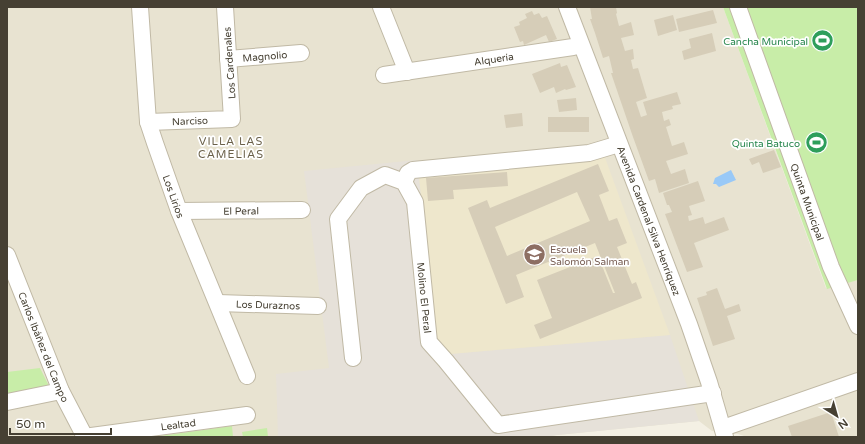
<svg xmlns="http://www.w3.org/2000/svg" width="865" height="444" viewBox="0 0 865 444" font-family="'Varela Round',sans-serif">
	<rect width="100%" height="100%" fill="#f4f0e4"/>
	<polygon fill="#e8e3d1" points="7,7 723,7 826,288 858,280 858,437 747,437 738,434 712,431 699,421 557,435 545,437 7,437"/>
	<polygon fill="#e6e1d9" points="417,160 426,248 437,341 450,354 670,335 699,421 557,435 545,437 278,437 276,374 329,368 304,171"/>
	<polygon fill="#eee7cc" points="604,155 670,335 450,354 437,341 419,176"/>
	<g fill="#c8eda8">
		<polygon points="723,7 858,7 858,280 827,289"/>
		<polygon points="40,368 49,386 7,397 7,372"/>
		<polygon points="232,426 233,437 153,437"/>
		<polygon points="267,428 268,437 243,437 242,432"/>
	</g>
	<polygon fill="#99c9f7" points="731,170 736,180 719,187 716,184 713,184 715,178"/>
	<g fill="#d6cdb8" fill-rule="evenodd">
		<polygon points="590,7 616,7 617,13 616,14 619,26 631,22 634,35 621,38 625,51 633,49 634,59 631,60 633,69 638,68 647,98 636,102 641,117 647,115 643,102 677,92 681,104 672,106 673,109 662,112 664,121 669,119 671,125 666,127 672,146 684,142 688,154 666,161 671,174 685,169 689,183 659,193 655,179 649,181 633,137 611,73 613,73 609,56 603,58 595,33 590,19 592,19"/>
		<polygon points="713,10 717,23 679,32 676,19"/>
		<polygon points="532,11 534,15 539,13 542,18 547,16 557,39 549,42 546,35 524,45 523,41 520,42 514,27 520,25 519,22 527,18 525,14"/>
		<polygon points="673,15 677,30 658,36 654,20"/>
		<polygon points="712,33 716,51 684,60 682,51 691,48 689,39"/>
		<polygon points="560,63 561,67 567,65 576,87 566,90 565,89 556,93 554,87 540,93 532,74"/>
		<polygon points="576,98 577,110 559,112 557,100"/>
		<polygon points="522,113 523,126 506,128 504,115"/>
		<rect x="548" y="117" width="41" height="15"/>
		<polygon points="774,150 781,167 763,173 759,162 752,165 749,159"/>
		<path d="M598 164 609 191 599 195 609 221 617 218 627 243 617 247 632 284 636 282 642 298 540 339 534 325 552 318 537 280 598 256 613 293H615L595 243 516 275 524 297 506 304 468 208 487 200 490 208ZM577 192 590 221 507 256 495 227Z"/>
		<polygon points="507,172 508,186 453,190 454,199 428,201 426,178"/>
		<polygon points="698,181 705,201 689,206 692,215 688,216 689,221 703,217 705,224 724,217 729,230 694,243 703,267 687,272 665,214 672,212 669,205 667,205 663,193"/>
		<polygon points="717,288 725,309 739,304 741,311 727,316 735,339 713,346 697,298 707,295 706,292"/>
		<polygon points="831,412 839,437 792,437 788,426"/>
	</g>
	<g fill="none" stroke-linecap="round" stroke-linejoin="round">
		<defs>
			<g id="minor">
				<path id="s1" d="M140 7 148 122 155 143 179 211 247 376"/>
				<polyline points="381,7 407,72"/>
				<path id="s2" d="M567 7 689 324 709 382 725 437"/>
				<path id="s3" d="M738 7 831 267 858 326"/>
				<path id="s4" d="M228 59 301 53"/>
				<path id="s5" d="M384 75 573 47 581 45"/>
				<path id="s6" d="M148 122 232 119 225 7"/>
				<polyline points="404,182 408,173 413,170 589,153 619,144"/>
				<path id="s7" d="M179 211 302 210"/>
				<path id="s8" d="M7 255 61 391 85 437"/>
				<path id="s9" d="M218 303 318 306"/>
				<path id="s10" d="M353 358 338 219 361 188 385 175 404 182 415 202 429 342 446 361 498 425 713 393"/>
				<polyline points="7,402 61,391"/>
				<polyline points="723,428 858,381"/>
				<path id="s11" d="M84 437 247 415"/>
			</g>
		</defs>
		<use href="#minor" stroke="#c0b9a5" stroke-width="18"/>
		<use href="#minor" stroke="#fff" stroke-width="16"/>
	</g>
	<defs>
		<symbol id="stadium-disc" viewBox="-11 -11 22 22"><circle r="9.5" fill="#2e9e5b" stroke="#fff"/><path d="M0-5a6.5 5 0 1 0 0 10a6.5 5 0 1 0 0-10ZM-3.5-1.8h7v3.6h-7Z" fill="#fff"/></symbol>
		<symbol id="school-disc" viewBox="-11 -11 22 22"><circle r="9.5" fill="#8d6e63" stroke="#fff"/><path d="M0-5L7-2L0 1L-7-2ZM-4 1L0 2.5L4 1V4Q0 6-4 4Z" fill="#fff"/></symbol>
	</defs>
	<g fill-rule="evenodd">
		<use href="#stadium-disc" x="810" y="28" width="25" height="25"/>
		<use href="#stadium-disc" x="804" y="130" width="25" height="25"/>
		<use href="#school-disc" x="522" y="242" width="25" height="25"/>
	</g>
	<g text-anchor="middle" stroke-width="3.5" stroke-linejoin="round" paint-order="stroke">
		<g font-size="10" fill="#27864d" stroke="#fff" text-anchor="end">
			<text x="808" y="45">Cancha Municipal</text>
			<text x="800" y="147">Quinta Batuco</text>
		</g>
		<g font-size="10" fill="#464033" stroke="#fff">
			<text dy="4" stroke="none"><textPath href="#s4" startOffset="37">Magnolio</textPath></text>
			<text dy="4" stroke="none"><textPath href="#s5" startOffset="111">Alquería</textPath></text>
			<text transform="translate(229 63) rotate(-94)" y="4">Los Cardenales</text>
			<text dy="4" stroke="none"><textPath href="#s6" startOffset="42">Narciso</textPath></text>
			<text dy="4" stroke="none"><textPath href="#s1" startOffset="194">Los Lirios</textPath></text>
			<text dy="4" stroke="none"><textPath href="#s3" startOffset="207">Quinta Municipal</textPath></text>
			<text dy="4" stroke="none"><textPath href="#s7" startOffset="62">El Peral</textPath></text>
			<text dy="4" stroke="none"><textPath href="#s2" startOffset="229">Avenida Cardenal Silva Henríquez</textPath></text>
			<text dy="4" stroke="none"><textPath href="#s10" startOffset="345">Molino El Peral</textPath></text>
			<text dy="4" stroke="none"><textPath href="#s9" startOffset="50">Los Duraznos</textPath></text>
			<text dy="4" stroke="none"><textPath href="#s8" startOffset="99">Carlos Ibáñez del Campo</textPath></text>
			<text dy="4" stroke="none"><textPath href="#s11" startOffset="95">Lealtad</textPath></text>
		</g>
		<g font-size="10" fill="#785e54" stroke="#fff" text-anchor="start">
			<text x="550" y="253">Escuela<tspan x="550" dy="12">Salomón Salman</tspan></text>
		</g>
		<g font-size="11" letter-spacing="1" fill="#6a6049" stroke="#fff">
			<text x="231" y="145">VILLA LAS<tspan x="231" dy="13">CAMELIAS</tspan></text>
		</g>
	</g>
	<rect width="865" height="444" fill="none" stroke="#464033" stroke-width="16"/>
	<g transform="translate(837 416) rotate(143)" stroke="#ffffff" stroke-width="3" paint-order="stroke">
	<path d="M0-3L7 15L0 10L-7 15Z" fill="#464033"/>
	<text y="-6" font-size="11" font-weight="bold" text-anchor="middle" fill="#464033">N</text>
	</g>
	<path d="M10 428v6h101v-6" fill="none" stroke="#464033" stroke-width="2"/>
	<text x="16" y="428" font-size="12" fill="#464033" stroke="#ffffff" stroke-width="3" paint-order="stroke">50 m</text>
</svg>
